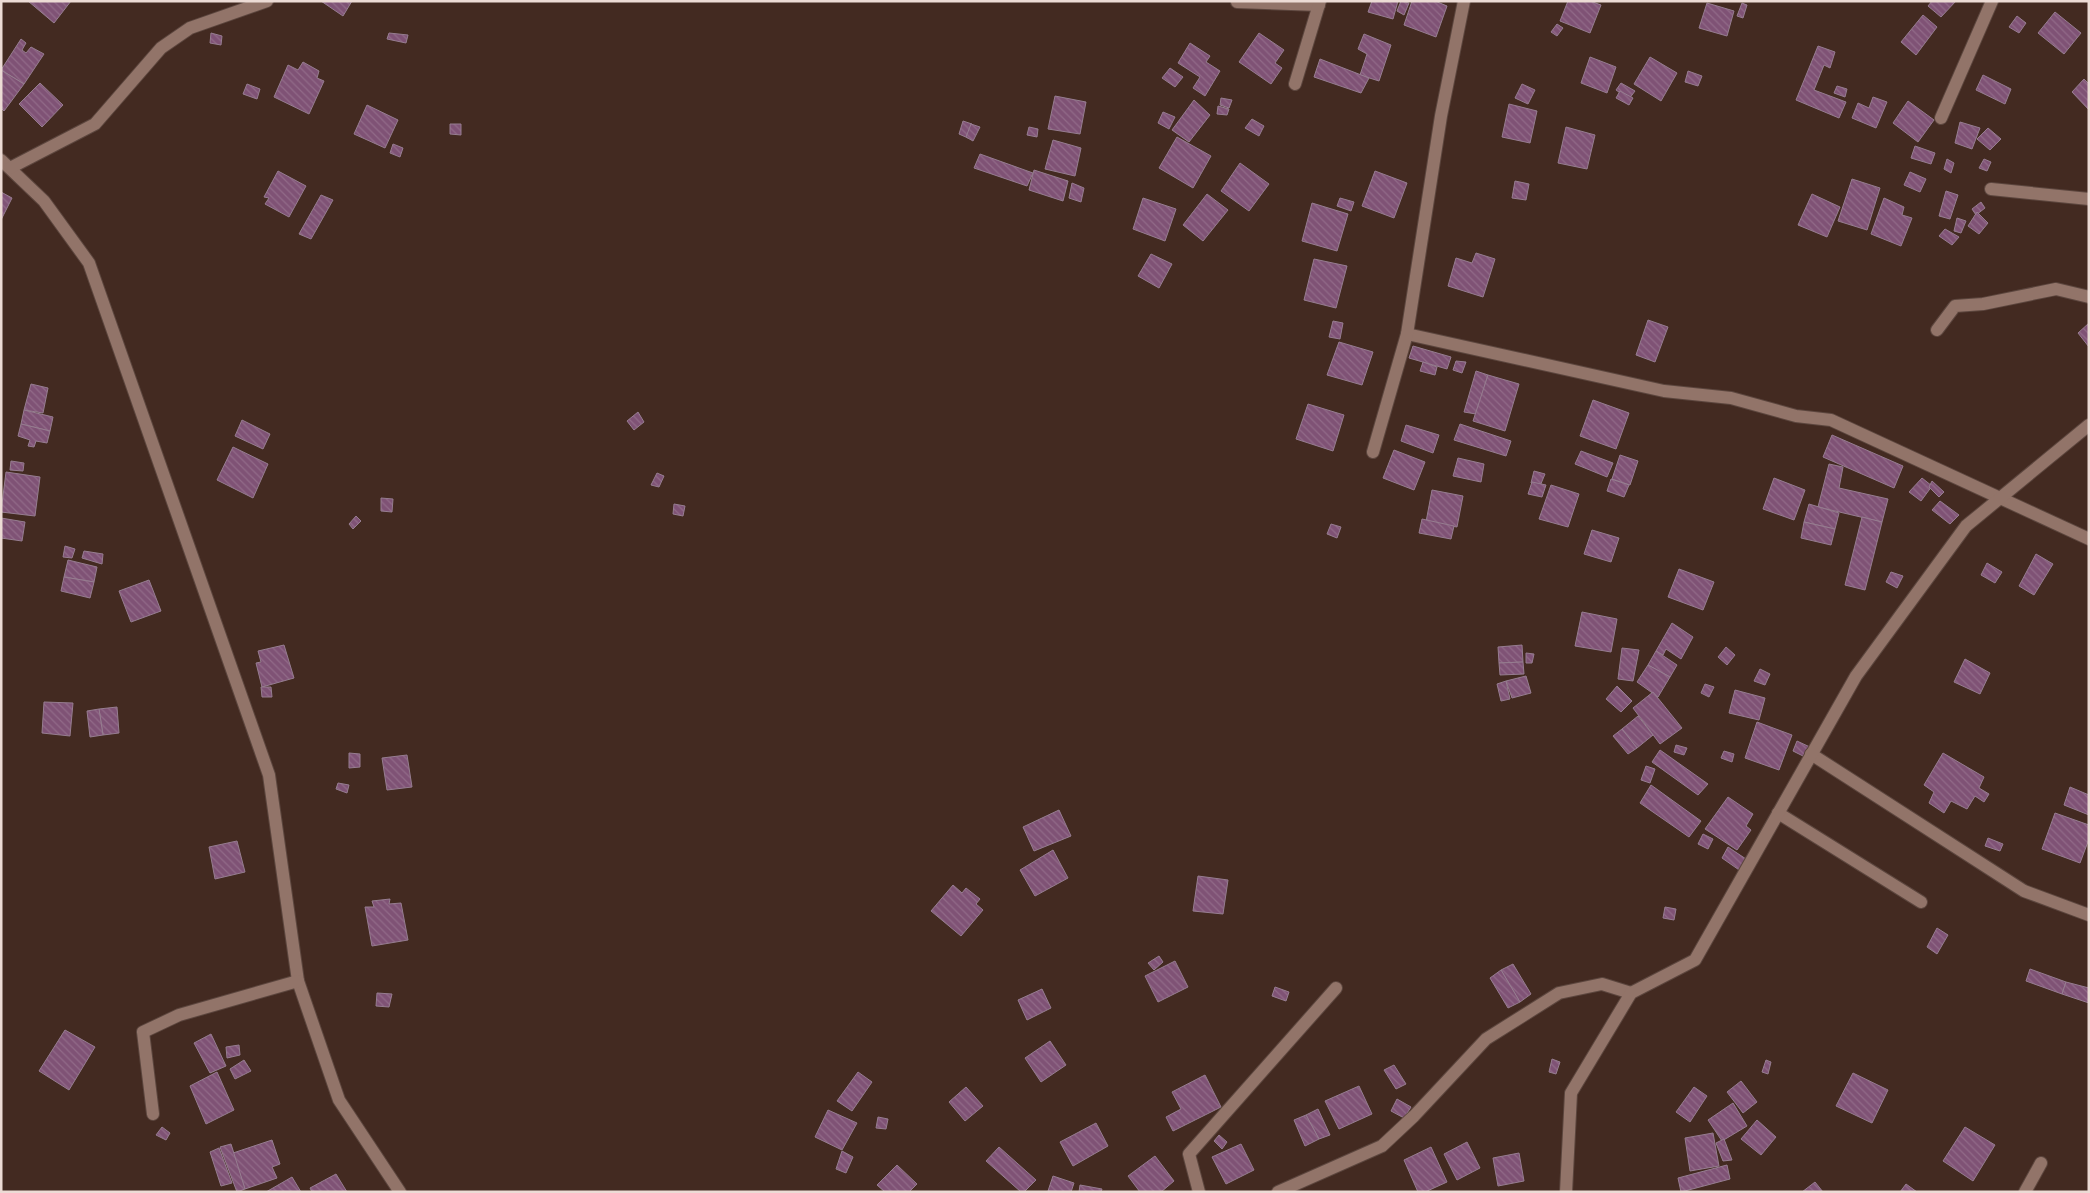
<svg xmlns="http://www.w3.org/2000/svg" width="2090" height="1193" viewBox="0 0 2090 1193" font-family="Poppins,sans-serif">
	<defs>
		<pattern id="building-back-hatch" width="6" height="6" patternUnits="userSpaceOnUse" patternTransform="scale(1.25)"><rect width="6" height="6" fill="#7f5275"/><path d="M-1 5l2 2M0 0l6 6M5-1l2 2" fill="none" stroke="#916a88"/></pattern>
	</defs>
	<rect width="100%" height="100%" fill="#432a21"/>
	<g fill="url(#building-back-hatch)" stroke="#967d90">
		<polygon points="28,1 71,1 54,23"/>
		<polygon points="321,1 352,1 343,16"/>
		<polygon points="1372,1 1398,1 1393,19 1368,12"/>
		<polygon points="1401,1 1409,3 1404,15 1397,11"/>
		<polygon points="1412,1 1435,1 1447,6 1436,37 1404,25"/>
		<polygon points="1568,1 1590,1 1601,5 1590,33 1560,21"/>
		<polygon points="1932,1 1956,1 1941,17 1928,6"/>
		<polygon points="1707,3 1734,11 1727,36 1699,28"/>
		<polygon points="1742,3 1747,5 1743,18 1737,16"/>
		<polygon points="2055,12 2081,33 2064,54 2038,33"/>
		<polygon points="1923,15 1937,27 1916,55 1901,42"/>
		<polygon points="2017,16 2026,23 2019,33 2009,27"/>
		<polygon points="1557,24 1563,28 1557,36 1551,32"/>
		<polygon points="211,33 222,36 221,45 210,43"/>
		<polygon points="389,33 408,35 406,43 387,39"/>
		<polygon points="1259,33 1284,50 1275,63 1282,68 1271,84 1239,62"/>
		<polygon points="1364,34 1391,45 1379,81 1360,75 1367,54 1358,49"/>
		<polygon points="21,39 26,43 22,50 26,53 31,47 44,54 24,84 1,70"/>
		<polygon points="1190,43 1210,56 1206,62 1220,71 1205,96 1193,88 1200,77 1178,63"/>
		<polygon points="1818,46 1835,52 1830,68 1824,65 1814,90 1846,102 1839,118 1796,100"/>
		<polygon points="1590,57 1616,67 1607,93 1581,83"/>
		<polygon points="1650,57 1677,73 1661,101 1634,84"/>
		<polygon points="1320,59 1369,78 1361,93 1314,77"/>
		<polygon points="303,62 319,71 317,78 324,81 309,114 274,97 288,65 298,70"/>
		<polygon points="1170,68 1183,77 1175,87 1162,78"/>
		<polygon points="1,70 24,84 4,111 1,108"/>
		<polygon points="1688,71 1702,76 1698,86 1685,82"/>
		<polygon points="1983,75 2011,89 2005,104 1976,90"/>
		<polygon points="2084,79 2089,84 2089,110 2072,92"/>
		<polygon points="40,83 63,105 42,127 19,104"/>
		<polygon points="1621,83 1635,91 1629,99 1616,90"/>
		<polygon points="247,84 260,89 257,99 243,94"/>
		<polygon points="1522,84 1535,90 1528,104 1515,98"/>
		<polygon points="1837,86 1847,89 1845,97 1834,93"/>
		<polygon points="1620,91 1633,98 1629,105 1616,98"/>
		<polygon points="1055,96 1086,102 1080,134 1048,129"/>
		<polygon points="1873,97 1887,102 1876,128 1852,118 1858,103 1869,108"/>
		<polygon points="1221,98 1232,100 1229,108 1220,105"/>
		<polygon points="1194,100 1210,115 1189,142 1172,130"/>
		<polygon points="1908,101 1934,120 1918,142 1893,123"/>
		<polygon points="1509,104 1537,111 1530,143 1502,137"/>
		<polygon points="367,105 398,120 385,148 354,134"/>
		<polygon points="1218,106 1229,109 1227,115 1217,114"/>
		<polygon points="1163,112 1175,117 1169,129 1158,123"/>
		<polygon points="1252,119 1264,126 1259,136 1245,128"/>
		<polygon points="963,121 972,124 968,138 959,134"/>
		<polygon points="1960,122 1980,128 1972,149 1955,143"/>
		<polygon points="450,124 461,124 461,135 450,134"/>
		<polygon points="971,124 980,127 973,141 966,137"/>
		<polygon points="1029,127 1038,129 1037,137 1027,135"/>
		<polygon points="1566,127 1595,135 1587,169 1558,163"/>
		<polygon points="1988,128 2001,139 1990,150 1977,139"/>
		<polygon points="1177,137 1211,156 1193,188 1159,168"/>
		<polygon points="1053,140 1081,148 1075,176 1045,169"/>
		<polygon points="393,144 403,148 400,157 390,153"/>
		<polygon points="1915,146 1935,153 1931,164 1911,158"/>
		<polygon points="980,154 1033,173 1027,186 974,168"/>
		<polygon points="1947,159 1954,163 1951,173 1944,169"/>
		<polygon points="1984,159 1991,162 1987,171 1979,168"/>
		<polygon points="1240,163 1269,184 1249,211 1221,191"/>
		<polygon points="1034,170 1068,181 1063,201 1029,190"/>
		<polygon points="278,171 306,186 289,217 265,204 269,198 264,197"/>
		<polygon points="1375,171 1407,183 1394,218 1362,206"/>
		<polygon points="1910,172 1926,179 1920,192 1904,185"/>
		<polygon points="1852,179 1880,188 1867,230 1838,221"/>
		<polygon points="1515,181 1529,184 1526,200 1512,198"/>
		<polygon points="1072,183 1084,188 1081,202 1069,198"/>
		<polygon points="1946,191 1958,195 1950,219 1939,216"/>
		<polygon points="1,192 12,198 1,220"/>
		<polygon points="1207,194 1228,210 1203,241 1183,225"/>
		<polygon points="1812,194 1840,207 1827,237 1798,225"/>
		<polygon points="321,195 333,200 311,239 299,234"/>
		<polygon points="1143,198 1176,209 1165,241 1133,229"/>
		<polygon points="1340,198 1354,202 1351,211 1337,206"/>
		<polygon points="1884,198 1904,207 1902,215 1912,218 1901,246 1871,234"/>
		<polygon points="1981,202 1985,208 1976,215 1972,209"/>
		<polygon points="1312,203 1348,214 1337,251 1302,241"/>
		<polygon points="1977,212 1988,223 1979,234 1968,226"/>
		<polygon points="1957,218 1966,221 1961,233 1954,231"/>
		<polygon points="1945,229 1959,237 1952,245 1939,236"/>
		<polygon points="1476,253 1495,259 1483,297 1448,286 1456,258 1472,263"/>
		<polygon points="1151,254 1172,264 1159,288 1138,276"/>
		<polygon points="1314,259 1347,266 1336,308 1304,300"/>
		<polygon points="1648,320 1668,327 1655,362 1636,355"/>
		<polygon points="1333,321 1343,323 1340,339 1329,337"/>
		<polygon points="2089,323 2089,347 2078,333"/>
		<polygon points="1339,342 1373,352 1362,385 1327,375"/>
		<polygon points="1413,346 1451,357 1447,369 1409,358"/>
		<polygon points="1456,361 1466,362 1462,373 1453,370"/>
		<polygon points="1423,362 1437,367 1435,375 1420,371"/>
		<polygon points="1476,371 1488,375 1476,414 1464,412"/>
		<polygon points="1488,375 1519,384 1505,431 1473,421"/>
		<polygon points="31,384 48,388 43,413 24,410"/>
		<polygon points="1593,400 1629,413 1616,449 1580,436"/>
		<polygon points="1308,404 1344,415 1333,451 1296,439"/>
		<polygon points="24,410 53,417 50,431 21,424"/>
		<polygon points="638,412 644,422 634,430 627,421"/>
		<polygon points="242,420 270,434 263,449 235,436"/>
		<polygon points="21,424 50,431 47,443 36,441 34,447 28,446 30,440 18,436"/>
		<polygon points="1460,424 1511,441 1506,456 1454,440"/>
		<polygon points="1406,425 1439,435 1433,453 1401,441"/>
		<polygon points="1832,435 1903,466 1894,488 1823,457"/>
		<polygon points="233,447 268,464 253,498 217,480"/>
		<polygon points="1394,450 1425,462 1414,490 1383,478"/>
		<polygon points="1581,451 1613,463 1607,477 1575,464"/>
		<polygon points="1620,455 1638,461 1630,485 1612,479"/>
		<polygon points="1458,458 1484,464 1481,482 1453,476"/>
		<polygon points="11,461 24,463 23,471 10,470"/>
		<polygon points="1829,464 1843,467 1839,488 1888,499 1882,522 1818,507"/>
		<polygon points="1534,471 1545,474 1540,486 1531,483"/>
		<polygon points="6,472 40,477 35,516 1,512"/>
		<polygon points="657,473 664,476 659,487 651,485"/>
		<polygon points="1774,478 1805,490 1794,520 1763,509"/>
		<polygon points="1922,478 1932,486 1921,501 1909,492"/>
		<polygon points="1611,479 1629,485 1624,497 1607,491"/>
		<polygon points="1932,481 1944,492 1939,497 1929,487"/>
		<polygon points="1532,482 1546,485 1542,497 1528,494"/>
		<polygon points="1551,485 1579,494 1568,527 1539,519"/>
		<polygon points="1432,490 1463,496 1457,527 1426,522"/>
		<polygon points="381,498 393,499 392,512 381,511"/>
		<polygon points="1940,501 1959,515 1950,524 1932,510"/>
		<polygon points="674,504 685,506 683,516 673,514"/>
		<polygon points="1809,504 1839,513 1835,529 1804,522"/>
		<polygon points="356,516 361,521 353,529 349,524"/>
		<polygon points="1862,517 1882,522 1865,590 1845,585"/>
		<polygon points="1,518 25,522 22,541 1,538"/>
		<polygon points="1422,519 1454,526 1451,539 1419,533"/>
		<polygon points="1804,522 1835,529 1831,545 1801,538"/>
		<polygon points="1331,524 1341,527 1337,538 1327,534"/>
		<polygon points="1592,530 1619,538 1611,562 1584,554"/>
		<polygon points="65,546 75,549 72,558 63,557"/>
		<polygon points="84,551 103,554 102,564 82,558"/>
		<polygon points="2036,554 2053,564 2034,595 2019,586"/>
		<polygon points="68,560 97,567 94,582 64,577"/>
		<polygon points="1987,563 2002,572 1995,583 1981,575"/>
		<polygon points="1679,569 1714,582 1703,610 1668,597"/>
		<polygon points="1891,572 1903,576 1897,588 1886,582"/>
		<polygon points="64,577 94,582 90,598 61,591"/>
		<polygon points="149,580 161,611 131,622 119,591"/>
		<polygon points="1582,612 1617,619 1611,652 1575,646"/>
		<polygon points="1672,623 1693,637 1681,659 1666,649 1663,655 1656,651"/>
		<polygon points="284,645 294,678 262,687 256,663 261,662 258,651"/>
		<polygon points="1522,645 1523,662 1499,663 1498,647"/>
		<polygon points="1726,647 1735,655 1727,665 1718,657"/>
		<polygon points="1622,648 1639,650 1633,681 1618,679"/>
		<polygon points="1656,651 1677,665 1670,677 1648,665"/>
		<polygon points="1526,653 1534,654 1532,663 1526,663"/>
		<polygon points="1965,659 1990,673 1980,694 1954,682"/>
		<polygon points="1523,662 1524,674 1500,675 1499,663"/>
		<polygon points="1648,665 1670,677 1658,697 1637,682"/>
		<polygon points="1760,669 1770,674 1765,685 1754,681"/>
		<polygon points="1526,676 1531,693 1512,698 1506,681"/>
		<polygon points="1506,681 1510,699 1501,701 1497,684"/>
		<polygon points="1705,684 1714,687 1709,697 1701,693"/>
		<polygon points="1617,686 1632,701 1621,712 1606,699"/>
		<polygon points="261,687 271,687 272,697 262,697"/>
		<polygon points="1735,690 1765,698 1759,720 1729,713"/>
		<polygon points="1653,692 1682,728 1660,744 1633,708"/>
		<polygon points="44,702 73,703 70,736 42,733"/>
		<polygon points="117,707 119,733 103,735 99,709"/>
		<polygon points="99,709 103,735 90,737 87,711"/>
		<polygon points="1638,716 1653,735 1637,748 1622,729"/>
		<polygon points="1757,722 1792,735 1779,770 1745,758"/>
		<polygon points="1622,729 1637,748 1628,754 1613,736"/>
		<polygon points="1797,741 1812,748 1807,758 1793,751"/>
		<polygon points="1676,745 1687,748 1684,755 1674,752"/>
		<polygon points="1660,750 1708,784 1698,795 1652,762"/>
		<polygon points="1724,751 1734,754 1732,762 1721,758"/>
		<polygon points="349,753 360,754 360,767 349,768"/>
		<polygon points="1943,753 1984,777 1979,788 1989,794 1984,802 1975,796 1967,809 1951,801 1944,813 1929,803 1934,792 1924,785"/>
		<polygon points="407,755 412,787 387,790 382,758"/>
		<polygon points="1646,766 1655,769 1650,783 1641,780"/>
		<polygon points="338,783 349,785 347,793 336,789"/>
		<polygon points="1651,785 1701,821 1689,837 1640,803"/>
		<polygon points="2070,787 2089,795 2089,815 2064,805"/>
		<polygon points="1728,797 1753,814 1746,826 1751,830 1737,850 1705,829"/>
		<polygon points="1059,810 1071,836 1034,851 1023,827"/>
		<polygon points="2055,813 2089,825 2089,839 2080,863 2042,849"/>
		<polygon points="1703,834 1713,839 1708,849 1698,844"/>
		<polygon points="1988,838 2003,844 2000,851 1985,846"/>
		<polygon points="237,841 245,872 215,879 209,847"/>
		<polygon points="1728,847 1749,861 1742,872 1722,858"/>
		<polygon points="1053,850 1068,878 1035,896 1020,870"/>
		<polygon points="1198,876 1228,880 1223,914 1193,911"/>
		<polygon points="953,885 962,893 966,888 980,899 976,904 983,910 961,936 931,911"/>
		<polygon points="390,899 389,904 401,903 408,940 372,946 365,907 374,907 372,901"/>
		<polygon points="1665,907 1676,909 1674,920 1663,918"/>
		<polygon points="1937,928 1948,935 1937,954 1927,947"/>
		<polygon points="1159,956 1163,962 1154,970 1148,963"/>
		<polygon points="1175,961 1188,987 1158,1002 1145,976"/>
		<polygon points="1513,964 1531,994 1520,1002 1501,970"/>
		<polygon points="2030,969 2066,982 2062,994 2026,981"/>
		<polygon points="1501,970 1520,1002 1508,1008 1490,978"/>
		<polygon points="2066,982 2089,988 2089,1003 2062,994"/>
		<polygon points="1275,987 1289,992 1286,1001 1272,996"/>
		<polygon points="1042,989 1051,1008 1027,1020 1018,1000"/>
		<polygon points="377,993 392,994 389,1007 376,1006"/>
		<polygon points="65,1030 95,1047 69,1090 39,1071"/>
		<polygon points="211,1034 226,1066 210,1073 194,1043"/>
		<polygon points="1050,1041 1066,1065 1041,1082 1025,1058"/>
		<polygon points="239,1045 240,1055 227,1058 226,1047"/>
		<polygon points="1552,1059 1560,1062 1556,1074 1549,1072"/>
		<polygon points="244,1060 251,1071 235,1079 230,1069"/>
		<polygon points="1766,1060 1771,1062 1768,1074 1762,1072"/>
		<polygon points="1394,1065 1406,1084 1396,1089 1384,1070"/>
		<polygon points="217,1072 234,1110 206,1124 190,1086"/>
		<polygon points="858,1072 872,1082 852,1111 837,1101"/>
		<polygon points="1853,1073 1888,1090 1872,1123 1836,1106"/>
		<polygon points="1205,1075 1221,1107 1173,1131 1166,1117 1181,1109 1172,1092"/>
		<polygon points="1741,1081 1757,1102 1743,1113 1727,1092"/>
		<polygon points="1359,1086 1372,1114 1339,1129 1325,1101"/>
		<polygon points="966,1087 983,1106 965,1121 949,1102"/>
		<polygon points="1694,1087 1707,1096 1690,1122 1676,1112"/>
		<polygon points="1397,1099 1411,1107 1404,1118 1391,1111"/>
		<polygon points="1733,1103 1747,1126 1722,1141 1708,1120"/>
		<polygon points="1318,1109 1330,1135 1319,1139 1306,1115"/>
		<polygon points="828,1110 857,1123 842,1150 815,1137"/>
		<polygon points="1306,1115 1319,1139 1305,1146 1294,1120"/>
		<polygon points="878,1117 888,1119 886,1129 876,1128"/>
		<polygon points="1757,1120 1776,1137 1761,1155 1741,1139"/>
		<polygon points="1096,1123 1108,1146 1073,1166 1060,1142"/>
		<polygon points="162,1127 170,1133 166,1140 156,1135"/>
		<polygon points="1965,1127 1995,1145 1973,1181 1943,1161"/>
		<polygon points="1713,1133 1719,1166 1690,1171 1685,1138"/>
		<polygon points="1219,1135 1227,1142 1222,1149 1214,1141"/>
		<polygon points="1724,1139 1732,1160 1723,1161 1716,1143"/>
		<polygon points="272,1140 280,1164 272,1167 277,1178 245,1189 233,1153"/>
		<polygon points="1467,1142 1480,1168 1457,1180 1444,1154"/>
		<polygon points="231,1144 245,1189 237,1192 220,1147"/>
		<polygon points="1241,1144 1254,1170 1226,1184 1212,1157"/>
		<polygon points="999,1147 1036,1180 1024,1192 1021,1192 986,1161"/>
		<polygon points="1431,1147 1447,1182 1425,1192 1418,1192 1404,1160"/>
		<polygon points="219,1148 232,1183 221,1186 210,1152"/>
		<polygon points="842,1151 853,1157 846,1173 836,1169"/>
		<polygon points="1519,1153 1524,1181 1498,1186 1493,1158"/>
		<polygon points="1155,1156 1174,1181 1161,1192 1140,1192 1128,1176"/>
		<polygon points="897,1165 917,1184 909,1192 885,1192 877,1185"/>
		<polygon points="1727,1165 1730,1179 1681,1192 1678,1178"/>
		<polygon points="336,1174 347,1192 312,1192 310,1188"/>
		<polygon points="1053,1176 1074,1183 1071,1192 1048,1191"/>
		<polygon points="292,1177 301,1192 266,1192"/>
		<polygon points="1815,1182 1823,1192 1802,1192"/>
		<polygon points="1906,1184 1917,1192 1900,1192"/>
		<polygon points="1080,1185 1102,1189 1101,1192 1079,1192"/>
	</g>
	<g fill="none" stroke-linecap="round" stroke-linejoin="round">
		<defs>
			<g id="minor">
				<polyline points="1237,2 1319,5"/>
				<polyline points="1295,84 1320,1"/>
				<polyline points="1941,118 1992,1"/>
				<polyline points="1,160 44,201 89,263 269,775 298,981 339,1100 400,1192"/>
				<polyline points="10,168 95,124 161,48 190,28 267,1"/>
				<polyline points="1991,189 2089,199"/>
				<polyline points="1937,330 1955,306 1983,304 2056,289 2089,297"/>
				<polyline points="1407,334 1664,391 1731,398 1796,416 1831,420 2089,539"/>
				<polyline points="1373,452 1407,334 1441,116 1464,1"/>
				<polyline points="1811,754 2024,891 2089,915"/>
				<polyline points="1778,813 1921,902"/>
				<polyline points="153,1114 143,1032 179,1015 298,981"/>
				<polyline points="1199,1192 1189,1154 1336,988"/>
				<polyline points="1278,1192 1382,1146 1414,1116 1486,1039 1559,993 1602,984 1631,993"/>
				<polyline points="1566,1192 1571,1093 1631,993 1695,960 1856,676 1966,526 2089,425"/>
				<polyline points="2025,1192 2041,1163"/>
			</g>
		</defs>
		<use href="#minor" stroke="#5c463e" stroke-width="14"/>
		<use href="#minor" stroke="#927469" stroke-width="12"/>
	</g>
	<rect width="2090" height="1193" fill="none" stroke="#ecdbd5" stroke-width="5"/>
</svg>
